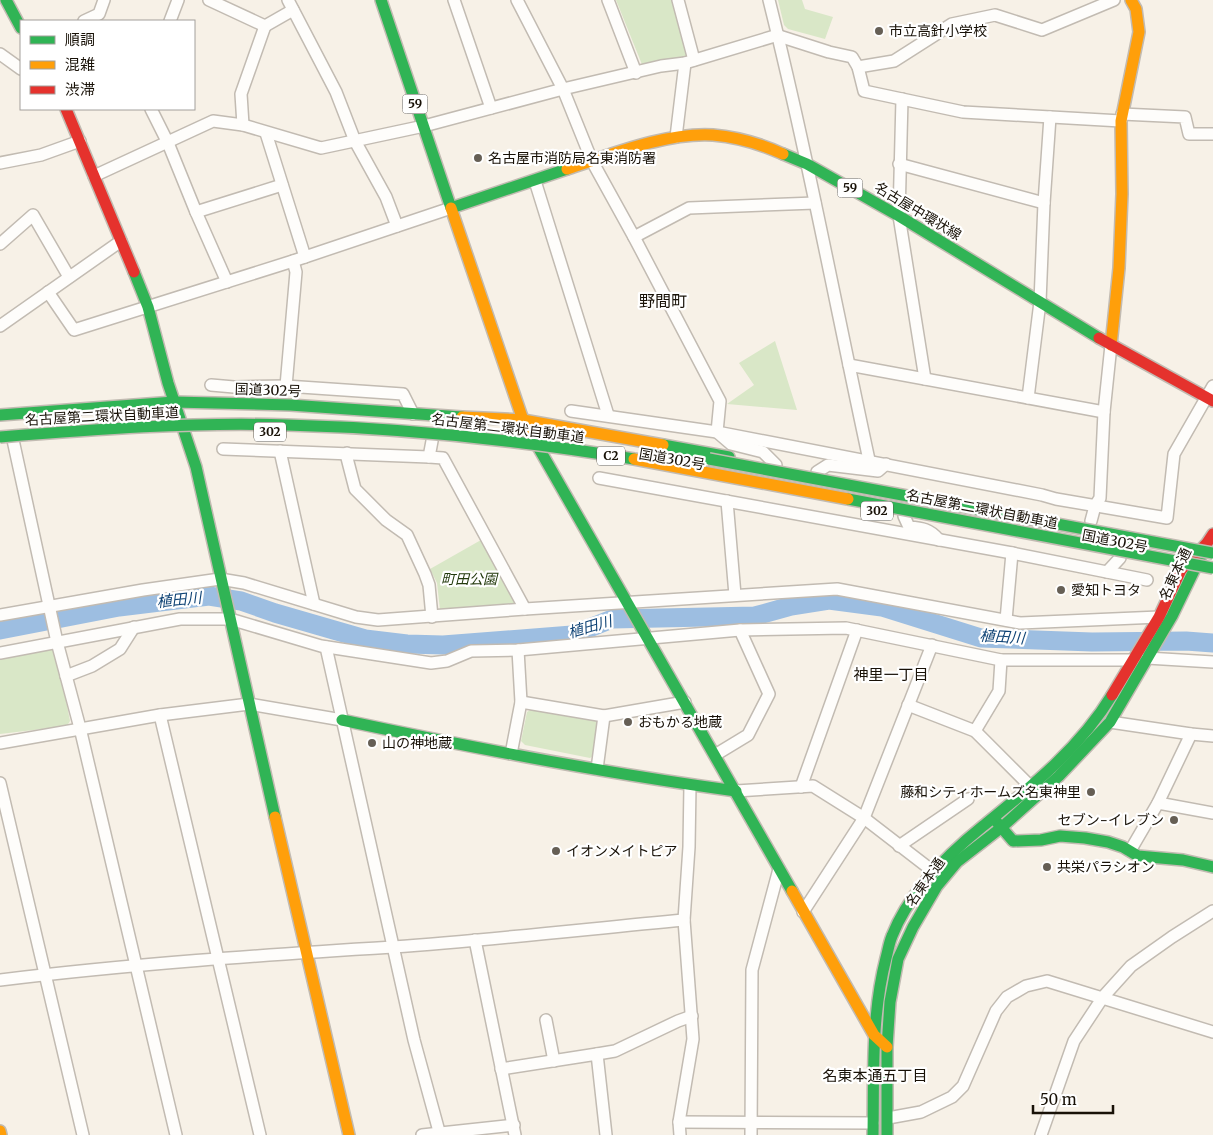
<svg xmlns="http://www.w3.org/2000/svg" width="1213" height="1135" viewBox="0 0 1213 1135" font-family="Merriweather,'Noto Sans JP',serif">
	<rect width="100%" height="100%" fill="#f7f1e7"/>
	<g fill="#d9e7c7">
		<polygon points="616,0 673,0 689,57 643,67"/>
		<polygon points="778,0 802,0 805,9 833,17 825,39 788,29 784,25"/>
		<polygon points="775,341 797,410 727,404 754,385 739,363"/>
		<polygon points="481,540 515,604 440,610 437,583 430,569"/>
		<polygon points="56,649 70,721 67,726 0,734 0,658"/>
		<polygon points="532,709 596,721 599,728 595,754 590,758 525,745 521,741 527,712"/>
	</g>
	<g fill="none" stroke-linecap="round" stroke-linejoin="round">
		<polyline stroke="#9dbee1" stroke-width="19" points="0,630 119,607 209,596 241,601 275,613 365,639 407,644 443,645 572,635 612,619 755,616 791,606 829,600 882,607 981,638 1092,642 1186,641 1213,643"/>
		<defs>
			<g id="street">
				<polyline points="209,0 265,26 293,10"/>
				<polyline points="288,0 336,92 355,141 386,197 397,226"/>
				<polyline points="454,0 491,108"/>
				<polyline points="517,0 563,89 592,161 634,237 720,401 717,432 731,444 763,452 776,465"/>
				<polyline points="608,0 636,73"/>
				<polyline points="678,0 694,60"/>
				<path d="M769 0C807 152 836 307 869 460"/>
				<polyline points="84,21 99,14 104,0"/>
				<polyline points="170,21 178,0"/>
				<polyline points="779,36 829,52 852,57 858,67 864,91 963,112 1121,121"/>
				<polyline points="0,54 21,69"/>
				<polyline points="858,67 894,61 952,24 995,15 1042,30 1114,0"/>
				<polyline points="902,99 899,216 925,379"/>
				<polyline points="151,109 168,143 196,212 227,282"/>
				<polyline points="1122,114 1185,117 1189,134 1213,134"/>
				<polyline points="243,125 241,94 265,26"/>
				<polyline points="266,133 305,257"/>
				<polyline points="676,137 685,63"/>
				<polyline points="0,163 41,155 80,141"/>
				<polyline points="899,164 1044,203"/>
				<polyline points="94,176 213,121 243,125 321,148 424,126 563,89 661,66 685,63 778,35"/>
				<polyline points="535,181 608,415"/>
				<polyline points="196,212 282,185"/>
				<polyline points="634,237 689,208 815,203"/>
				<polyline points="0,244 33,215 69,277"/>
				<polyline points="48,292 74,330 293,261 451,208"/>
				<polyline points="0,326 121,241"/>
				<polyline points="849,365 1104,412"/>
				<polyline points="211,385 234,387 286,386 403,394 413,414"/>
				<polyline points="286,386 296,272 293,261"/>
				<polyline points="1028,398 1040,302 1044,203 1050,117"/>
				<polyline points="571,411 717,432 1042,495 1056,499 1167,518 1174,454 1213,386"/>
				<polyline points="13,440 57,642 80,728 176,1135"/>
				<polyline points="432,441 429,457 443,458 525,609"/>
				<polyline points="223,449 429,457"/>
				<polyline points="280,451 314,604"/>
				<polyline points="347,453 347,458 355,489 386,520 407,535 425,574 429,585 432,617"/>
				<polyline points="817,472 828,465 878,471 886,464"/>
				<polyline points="599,478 1012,553 1147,580"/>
				<polyline points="727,501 735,595"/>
				<path d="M904 516 909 527C922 528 930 529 939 540"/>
				<polyline points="1091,521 1095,506 1100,498 1104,412 1111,345"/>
				<polyline points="1107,572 1120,558"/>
				<polyline points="0,615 143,590 220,579 244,583 356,617 378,620 525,609 837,589 1020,623 1159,617"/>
				<polyline points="1006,620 1012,553"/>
				<polyline points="326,647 414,1040 440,1135"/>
				<polyline points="0,653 180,619 230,619 321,646 431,663 447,661 471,651 518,650 740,630 846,628 1001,660 1133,660"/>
				<polyline points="1147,658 1213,662"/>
				<polyline points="66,676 92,666 120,649 134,627"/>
				<polyline points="521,702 604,716 685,702"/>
				<polyline points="908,705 975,731 1031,787"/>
				<polyline points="160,715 260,1135"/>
				<polyline points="1110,722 1191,734 1213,736"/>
				<polyline points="975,731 999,691 1001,660"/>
				<polyline points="0,743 160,715 249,704 342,720"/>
				<polyline points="511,754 521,702 518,650"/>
				<polyline points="715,755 748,735 769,694 740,630"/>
				<polyline points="597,769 604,716"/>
				<polyline points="0,783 83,1135"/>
				<polyline points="801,787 857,630"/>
				<polyline points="736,791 813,786 864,818 934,872"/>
				<polyline points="1158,803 1213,813"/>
				<polyline points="899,846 968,799"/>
				<polyline points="1130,851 1158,803 1191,734"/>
				<polyline points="803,912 864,818 932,645"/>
				<polyline points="475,940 515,1135"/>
				<path d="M0 980C131 964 262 955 393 947 490 940 587 929 684 920"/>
				<polyline points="546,1020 554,1061"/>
				<polyline points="597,1054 615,1051 678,1021 692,1016"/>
				<polyline points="501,1069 597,1054 606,1135"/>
				<polyline points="888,1118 921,1112 952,1097 963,1086 996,1011 1007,997 1026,986 1047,981 1213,1032"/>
				<polyline points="679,1122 873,1123"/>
				<polyline points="422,1135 514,1125"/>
				<polyline points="680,1135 679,1122 693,1039 684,920 689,847 690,785"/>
				<polyline points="751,1135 752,970 779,869"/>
				<polyline points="1041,1135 1074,1041 1103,997 1131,966 1172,937 1213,911"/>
			</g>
			<g id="fast">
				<polyline points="6,0 21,28"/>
				<polyline points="381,0 451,208 567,169"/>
				<polyline points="783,154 807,164 899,216 1099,338"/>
				<polyline points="134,272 148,307 168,383 196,467 275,817"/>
				<polyline points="0,415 174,402 290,405 462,417"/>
				<polyline points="529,431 792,891"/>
				<polyline points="663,445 729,457"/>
				<path d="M342 720C473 748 604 773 736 791"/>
				<polyline points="995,820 1013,841 1041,840 1060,836 1085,838 1108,842 1123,847 1138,856 1183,860 1213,867"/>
				<path d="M873 1135C874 1075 871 1016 886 958 888 951 889 943 892 936 909 892 947 855 983 826 1031 787 1080 748 1112 695"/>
				<polyline points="887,1135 887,1047 890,1002 898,959 913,927 937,886 957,862 1002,827 1059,776 1110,722 1172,616 1201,556"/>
			</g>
			<g id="slow">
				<path d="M567 169C610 155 667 132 713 135 737 137 761 144 783 154"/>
				<polyline points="451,208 523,420 529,431"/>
				<polyline points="1111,345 1119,268 1122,194 1121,121 1139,32 1136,9 1131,0"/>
				<polyline points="462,417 523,420 663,445"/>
				<polyline points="275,817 349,1135"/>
				<polyline points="792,891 874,1035 887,1047"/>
				<polyline points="0,1131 1,1135"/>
			</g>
			<g id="jam">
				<polyline points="66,109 134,272"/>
				<polyline points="1099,338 1213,401"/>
				<polyline points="1112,695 1159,617 1181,570 1207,543 1213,534"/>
			</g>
		</defs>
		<use href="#street" stroke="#c2bbb2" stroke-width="14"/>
		<use href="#fast" stroke="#c2bbb2" stroke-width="14"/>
		<use href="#slow" stroke="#c2bbb2" stroke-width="14"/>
		<use href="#jam" stroke="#c2bbb2" stroke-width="14"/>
		<use href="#street" stroke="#fefdfb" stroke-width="11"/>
		<use href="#fast" stroke="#30b455" stroke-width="11"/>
		<use href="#slow" stroke="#ff9f0a" stroke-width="11"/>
		<use href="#jam" stroke="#e5322d" stroke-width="11"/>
		<defs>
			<g id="fast-bridge">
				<path d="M0 437C96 429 191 422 287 425 404 428 519 440 634 459"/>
				<polyline points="709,459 1213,553"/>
				<polyline points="848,499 1213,568"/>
			</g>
			<polyline id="slow-bridge" points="634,459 848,499"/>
		</defs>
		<use href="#fast-bridge" stroke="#c2bbb2" stroke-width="14" stroke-linecap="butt"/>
		<use href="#slow-bridge" stroke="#c2bbb2" stroke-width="14" stroke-linecap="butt"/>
		<use href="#fast-bridge" stroke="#30b455" stroke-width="11"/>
		<use href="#slow-bridge" stroke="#ff9f0a" stroke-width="11"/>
	</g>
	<g fill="#665f55" stroke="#fff" stroke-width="2">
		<circle cx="879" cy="31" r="5"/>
		<circle cx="478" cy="158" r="5"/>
		<circle cx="1061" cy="590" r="5"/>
		<circle cx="628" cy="722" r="5"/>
		<circle cx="372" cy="743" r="5"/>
		<circle cx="1091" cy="792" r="5"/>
		<circle cx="1174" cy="820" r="5"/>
		<circle cx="556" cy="851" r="5"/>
		<circle cx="1047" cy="867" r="5"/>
	</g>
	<g text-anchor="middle" stroke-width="4.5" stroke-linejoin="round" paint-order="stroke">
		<g fill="#fff" stroke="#5d5851" stroke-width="1">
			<rect x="402.5" y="94.5" width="25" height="19" rx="4"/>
			<rect x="837.5" y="178.5" width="25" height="19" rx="4"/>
			<rect x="254" y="422.5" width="32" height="19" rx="4"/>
			<rect x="597" y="446.5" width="28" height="19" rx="4"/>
			<rect x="861" y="501.5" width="32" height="19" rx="4"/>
		</g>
		<g font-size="12" font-weight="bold" fill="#181107">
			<text x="415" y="108">59</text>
			<text x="850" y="192">59</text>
			<text x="270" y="436">302</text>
			<text x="611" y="460">C2</text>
			<text x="877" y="515">302</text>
		</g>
		<g font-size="14" fill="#181107" stroke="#fff" text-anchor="start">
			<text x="889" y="36">市立高針小学校</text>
			<text x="488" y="163">名古屋市消防局名東消防署</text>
			<text x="1071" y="595">愛知トヨタ</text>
			<text x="638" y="727">おもかる地蔵</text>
			<text x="382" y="748">山の神地蔵</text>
			<text x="1081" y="797" text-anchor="end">藤和シティホームズ名東神里</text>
			<text x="1164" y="825" text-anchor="end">セブン-イレブン</text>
			<text x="566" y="856">イオンメイトピア</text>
			<text x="1057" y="872">共栄パラシオン</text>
		</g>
		<g font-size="14" fill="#181107" stroke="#fff">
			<text transform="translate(918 211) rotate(31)" y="5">名古屋中環状線</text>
			<text transform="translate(268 390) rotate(2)" y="5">国道302号</text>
			<text transform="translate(102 416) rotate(-3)" y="5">名古屋第二環状自動車道</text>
			<text transform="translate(508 428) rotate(7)" y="5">名古屋第二環状自動車道</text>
			<text transform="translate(672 459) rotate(10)" y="5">国道302号</text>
			<text transform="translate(982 509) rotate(11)" y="5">名古屋第二環状自動車道</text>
			<text transform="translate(1115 541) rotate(11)" y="5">国道302号</text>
			<text transform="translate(1175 574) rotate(-65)" y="5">名東本通</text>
			<text transform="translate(925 882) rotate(-55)" y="5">名東本通</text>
		</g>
		<g font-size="14" font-style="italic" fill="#233a0d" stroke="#fff">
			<text x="469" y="584">町田公園</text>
		</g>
		<g font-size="15" font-style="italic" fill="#0f4375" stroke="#fff">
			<text transform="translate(179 600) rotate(-6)" y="5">植田川</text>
			<text transform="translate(590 627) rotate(-16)" y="5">植田川</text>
			<text transform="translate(1002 637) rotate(4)" y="5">植田川</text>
		</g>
		<g font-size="15" fill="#181107" stroke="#fff">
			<text x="891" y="680">神里一丁目</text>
			<text x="875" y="1081">名東本通五丁目</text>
		</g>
		<g font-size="16" fill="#181107" stroke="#fff">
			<text x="663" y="307">野間町</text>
		</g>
	</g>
	<rect x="20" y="20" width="175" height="90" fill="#ffffff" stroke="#a3a09c"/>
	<rect x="30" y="36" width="25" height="8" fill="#30b455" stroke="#a3a09c"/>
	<text x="65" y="45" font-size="15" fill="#181107">順調</text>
	<rect x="30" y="61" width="25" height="8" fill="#ff9f0a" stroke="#a3a09c"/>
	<text x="65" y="70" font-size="15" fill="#181107">混雑</text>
	<rect x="30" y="86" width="25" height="8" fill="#e5322d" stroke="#a3a09c"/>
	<text x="65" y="95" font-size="15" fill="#181107">渋滞</text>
	<path d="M1033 1105v8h80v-8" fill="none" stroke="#181107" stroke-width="2.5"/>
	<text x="1040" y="1105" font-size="15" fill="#181107" stroke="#ffffff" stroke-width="4" paint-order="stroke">50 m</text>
</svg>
